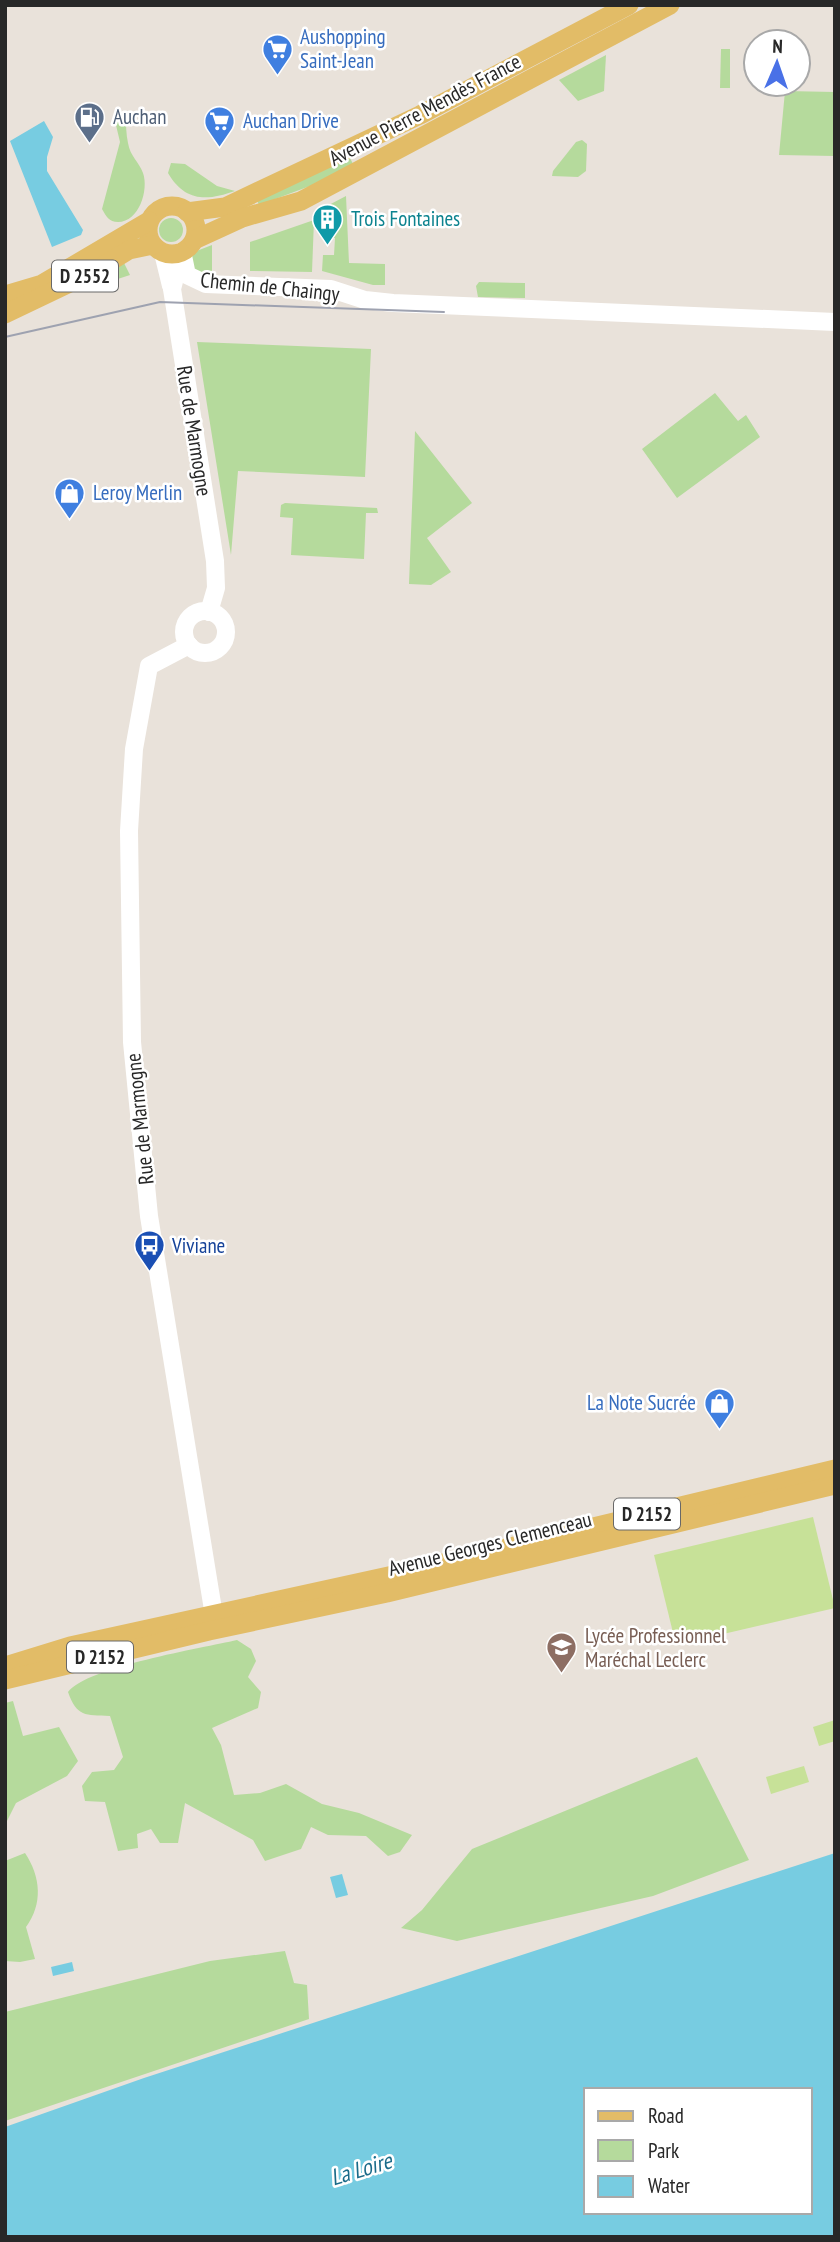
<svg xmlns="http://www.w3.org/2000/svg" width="840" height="2242" viewBox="0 0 840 2242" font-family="'PT Sans Narrow',sans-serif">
	<rect width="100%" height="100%" fill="#e9e2da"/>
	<g fill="#b5da9c">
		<polygon points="721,49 730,49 730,88 720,88"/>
		<polygon points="606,55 604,91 578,101 559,80"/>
		<polygon points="785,91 835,92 835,156 779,155"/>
		<path d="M123 114 126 115C126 125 126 134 128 143 130 156 139 162 143 173 149 190 139 222 118 222 109 222 106 216 102 209L120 142 115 121Z"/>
		<polygon points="582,140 587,144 586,171 578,177 552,176 553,171 576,142"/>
		<polygon points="349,156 354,166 329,179 259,205 257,200"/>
		<path d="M171 163 185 164 217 186 235 191C207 201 185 202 168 173Z"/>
		<polygon points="346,196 349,263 385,264 385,285 373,285 322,271 323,255 334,255 335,238 324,237 325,207"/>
		<circle cx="171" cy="230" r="12"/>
		<polygon points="314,220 312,272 250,271 250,242"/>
		<polygon points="212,245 212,280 197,279 189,260 194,252"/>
		<polygon points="123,261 130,275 81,291 79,287"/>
		<polygon points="479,282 525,283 525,298 478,297 476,286"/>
		<polygon points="197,342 371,349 365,477 238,471 231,555"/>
		<polygon points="715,393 738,421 746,415 760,437 677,498 642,449"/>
		<polygon points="415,431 472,503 427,538 451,572 431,585 409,584"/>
		<polygon points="285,503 377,508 378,513 366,513 364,559 291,555 293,518 280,517 281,505"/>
		<path d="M237 1640 251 1649 256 1661 248 1677 261 1692 258 1708 212 1728 221 1745 234 1795 260 1793 286 1784 322 1804 359 1813 412 1835 400 1852 388 1856 366 1836 328 1835 311 1827 301 1849 265 1861 253 1840 185 1803 178 1843H160L151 1829 137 1834 138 1848 118 1851 105 1802 85 1801 82 1786 92 1772 114 1770 123 1757 110 1716C85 1715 77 1717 68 1692 87 1667 202 1648 237 1640Z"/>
		<polygon points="13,1701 23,1736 59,1727 78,1761 67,1776 16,1803 5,1825 5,1703"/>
		<polygon points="697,1757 749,1860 653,1896 457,1941 401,1928 422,1910 472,1849"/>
		<path d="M25 1853C41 1877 43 1904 26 1927L35 1959 20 1962 5 1961V1861Z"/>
		<polygon points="285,1951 294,1983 307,1985 309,2019 5,2121 5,2012 210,1961"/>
	</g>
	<g fill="#c7e198">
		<polygon points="813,1517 835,1608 676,1645 654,1555"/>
		<polygon points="835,1720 835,1741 819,1746 813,1727"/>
		<polygon points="804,1766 809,1782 771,1794 766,1777"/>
	</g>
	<g fill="#77cce1" fill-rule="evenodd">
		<polygon points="44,121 53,137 47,157 47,171 83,230 81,235 52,247 10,141"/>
		<path d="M835 1853V2237H5V2127L144 2078ZM586 2090H810V2212H586Z"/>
		<polygon points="342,1874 348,1895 336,1898 330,1877"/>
		<polygon points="72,1962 74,1971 53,1976 51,1967"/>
	</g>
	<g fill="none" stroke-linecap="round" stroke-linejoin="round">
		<g stroke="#fff" stroke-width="18">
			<polyline points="182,251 187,275 206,284 331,289 365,300 393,303 835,322"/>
			<polyline points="163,253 171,286"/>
			<polyline points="181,254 172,289 215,561 216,588 209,612"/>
			<circle cx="205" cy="632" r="21"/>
			<polyline points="189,645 149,666 134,749 129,831 132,1042 149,1216 216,1628"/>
		</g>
		<g stroke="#e2bc67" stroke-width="19">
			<circle cx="172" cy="230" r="24"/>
			<polyline points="187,212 225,207 420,115 629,5"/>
			<polyline points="194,240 242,218 301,201 670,5"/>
			<polyline points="5,295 42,284 149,221"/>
			<polyline points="5,314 95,271 129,250 153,245"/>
			<polyline points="5,1666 70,1646 393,1575 835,1469"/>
			<polyline points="5,1680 209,1631 387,1593 835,1485"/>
		</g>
		<polyline stroke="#9ea2b0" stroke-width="2" points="5,337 160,302 444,312"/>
	</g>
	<defs>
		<symbol id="supermarket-pin" viewBox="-11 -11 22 30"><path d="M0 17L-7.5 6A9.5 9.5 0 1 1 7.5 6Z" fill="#3f7fe0" stroke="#fff"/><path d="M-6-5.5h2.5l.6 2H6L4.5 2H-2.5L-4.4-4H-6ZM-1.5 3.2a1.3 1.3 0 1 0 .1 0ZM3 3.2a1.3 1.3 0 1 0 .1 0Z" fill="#fff"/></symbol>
		<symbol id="fuel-pin" viewBox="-11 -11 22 30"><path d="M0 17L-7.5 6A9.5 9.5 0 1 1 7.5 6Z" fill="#5c6f8a" stroke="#fff"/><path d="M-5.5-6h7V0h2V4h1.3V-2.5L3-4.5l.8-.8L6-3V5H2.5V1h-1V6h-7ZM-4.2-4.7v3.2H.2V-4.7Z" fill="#fff"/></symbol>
		<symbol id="building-pin" viewBox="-11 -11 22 30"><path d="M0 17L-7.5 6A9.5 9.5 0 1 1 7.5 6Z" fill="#0f9aa8" stroke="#fff"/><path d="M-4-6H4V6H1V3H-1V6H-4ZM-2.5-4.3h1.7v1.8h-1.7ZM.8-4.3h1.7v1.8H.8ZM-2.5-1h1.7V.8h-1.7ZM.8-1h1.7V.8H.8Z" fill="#fff"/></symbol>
		<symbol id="shop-pin" viewBox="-11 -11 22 30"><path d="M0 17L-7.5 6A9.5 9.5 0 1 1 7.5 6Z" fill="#3f7fe0" stroke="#fff"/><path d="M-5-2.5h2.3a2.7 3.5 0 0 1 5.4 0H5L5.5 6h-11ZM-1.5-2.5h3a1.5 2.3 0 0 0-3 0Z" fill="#fff"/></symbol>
		<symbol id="bus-pin" viewBox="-11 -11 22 30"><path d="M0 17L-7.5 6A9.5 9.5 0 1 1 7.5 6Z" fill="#1a4fb4" stroke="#fff"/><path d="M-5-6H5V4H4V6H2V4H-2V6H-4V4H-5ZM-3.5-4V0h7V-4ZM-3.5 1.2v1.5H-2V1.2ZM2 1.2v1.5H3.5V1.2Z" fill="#fff"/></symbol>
		<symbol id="school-pin" viewBox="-11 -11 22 30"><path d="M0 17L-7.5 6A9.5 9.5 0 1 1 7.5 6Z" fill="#8d6e63" stroke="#fff"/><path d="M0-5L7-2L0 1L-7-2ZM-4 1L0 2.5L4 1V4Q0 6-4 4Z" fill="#fff"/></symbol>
	</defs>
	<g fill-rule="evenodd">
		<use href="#supermarket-pin" x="260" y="32" width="35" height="47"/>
		<use href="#fuel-pin" x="72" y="100" width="35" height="47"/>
		<use href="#supermarket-pin" x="202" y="104" width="35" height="47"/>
		<use href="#building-pin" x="310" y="202" width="35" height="47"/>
		<use href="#shop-pin" x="52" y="476" width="35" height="47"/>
		<use href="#bus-pin" x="132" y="1228" width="35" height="47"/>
		<use href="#shop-pin" x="702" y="1386" width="35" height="47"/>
		<use href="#school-pin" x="544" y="1630" width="35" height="47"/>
	</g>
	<g text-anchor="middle" stroke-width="5" stroke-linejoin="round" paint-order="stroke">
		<g fill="#fff" stroke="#686868" stroke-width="2">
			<rect x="52" y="260.5" width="66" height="31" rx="5"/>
			<rect x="614" y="1498.5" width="66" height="31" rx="5"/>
			<rect x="67" y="1641.5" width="66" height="31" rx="5"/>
		</g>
		<g font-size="19" font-weight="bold" fill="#282828">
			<text x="85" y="283">D 2552</text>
			<text x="647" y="1521">D 2152</text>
			<text x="100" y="1664">D 2152</text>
		</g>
		<g font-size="21" fill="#366cbe" stroke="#fff" text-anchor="start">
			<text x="300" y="44">Aushopping<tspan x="300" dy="24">Saint-Jean</tspan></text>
			<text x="243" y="128">Auchan Drive</text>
			<text x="93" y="500">Leroy Merlin</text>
			<text x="696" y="1410" text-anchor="end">La Note Sucrée</text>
		</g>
		<g font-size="21" fill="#282828" stroke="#fff">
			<text transform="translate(425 110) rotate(-28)" y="7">Avenue Pierre Mendès France</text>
			<text transform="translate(270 287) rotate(6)" y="7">Chemin de Chaingy</text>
			<text transform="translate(194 431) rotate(81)" y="7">Rue de Marmogne</text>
			<text transform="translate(140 1119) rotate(-96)" y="7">Rue de Marmogne</text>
			<text transform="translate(490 1544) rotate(-14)" y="7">Avenue Georges Clemenceau</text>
		</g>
		<g font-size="21" fill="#4e5e75" stroke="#fff" text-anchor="start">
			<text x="113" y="124">Auchan</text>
		</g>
		<g font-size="21" fill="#0d838f" stroke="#fff" text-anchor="start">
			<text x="351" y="226">Trois Fontaines</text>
		</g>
		<g font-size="21" fill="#164399" stroke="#fff" text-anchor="start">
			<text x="172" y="1253">Viviane</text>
		</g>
		<g font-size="21" fill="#785e54" stroke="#fff" text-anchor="start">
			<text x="585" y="1643">Lycée Professionnel<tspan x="585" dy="24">Maréchal Leclerc</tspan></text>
		</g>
		<g font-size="23" font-style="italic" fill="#1a6b89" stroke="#fff">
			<text transform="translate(361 2169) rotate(-17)" y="8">La Loire</text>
		</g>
	</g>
	<rect width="840" height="2242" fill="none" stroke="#282828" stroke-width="14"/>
	<rect x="584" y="2088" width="228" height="126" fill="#ffffff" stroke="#a9a9a9" stroke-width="2"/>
	<rect x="598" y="2111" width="35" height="10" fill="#e2bc67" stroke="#a9a9a9" stroke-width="2"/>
	<text x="648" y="2123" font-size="21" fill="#282828">Road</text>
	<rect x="598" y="2140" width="35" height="21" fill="#b5da9c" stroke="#a9a9a9" stroke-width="2"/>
	<text x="648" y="2158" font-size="21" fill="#282828">Park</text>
	<rect x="598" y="2176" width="35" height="21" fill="#77cce1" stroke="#a9a9a9" stroke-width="2"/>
	<text x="648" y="2193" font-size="21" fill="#282828">Water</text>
	<g transform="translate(777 63) rotate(2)"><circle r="33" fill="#ffffff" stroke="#a9a9a9" stroke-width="2"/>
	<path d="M0-5L12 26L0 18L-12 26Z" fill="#4971e7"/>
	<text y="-10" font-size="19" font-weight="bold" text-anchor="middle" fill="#282828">N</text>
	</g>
</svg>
